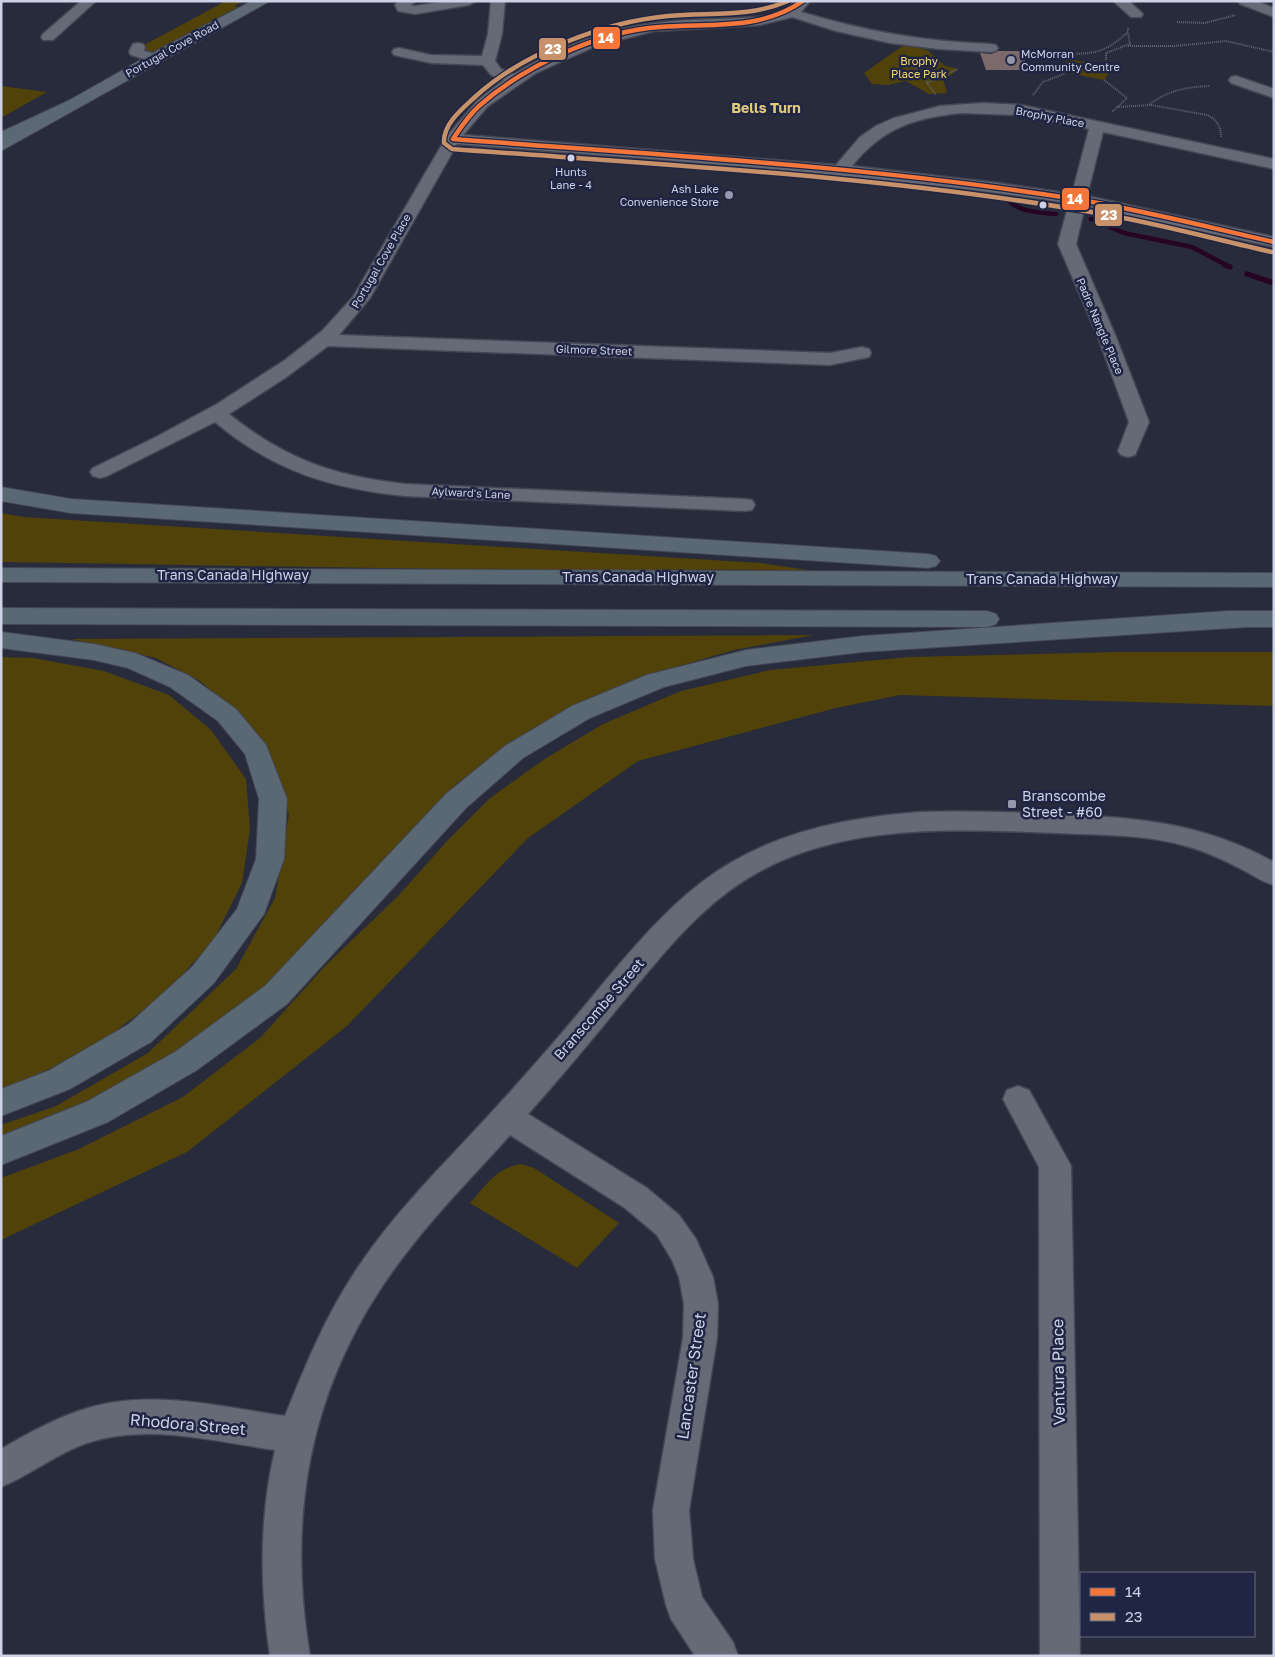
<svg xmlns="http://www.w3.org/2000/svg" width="1275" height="1657" viewBox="0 0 1275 1657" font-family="'Golos Text',sans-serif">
	<rect width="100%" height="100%" fill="#272b3b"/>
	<g fill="#504209">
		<polygon points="226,1 244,1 234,6 238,7 149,54 143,52 142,47 144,45"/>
		<polygon points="908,45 927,50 945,66 958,69 947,78 943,79 947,93 929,94 906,81 888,85 872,84 864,73 901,47"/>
		<polygon points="1068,59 1113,67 1104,80 1058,71"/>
		<polygon points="1,86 47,92 1,118"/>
		<path d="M1 513 24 517 760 563 815 571C724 568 632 571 541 570 361 568 181 565 1 562Z"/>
		<polygon points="814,635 734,650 672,668 595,696 528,731 456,784 243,1009 185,1055 1,1144 1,1125 56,1106 148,1053 236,969 275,898 289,814 268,755 236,712 200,681 156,658 71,639"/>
		<polygon points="1117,652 1274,652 1274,706 900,695 836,708 638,761 528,838 347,1026 187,1152 1,1240 1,1178 79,1149 183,1097 260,1038 325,966 399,895 447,841 489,799 543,760 603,724 681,691 770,670 910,657"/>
		<polygon points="1,657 33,658 104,671 169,695 211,730 246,779 250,829 242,883 212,943 161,997 110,1035 51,1068 1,1091"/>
		<path d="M521 1164 534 1168 619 1223 577 1268 470 1203C486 1185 496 1168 521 1164Z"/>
	</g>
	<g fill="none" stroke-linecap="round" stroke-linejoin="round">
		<g stroke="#260423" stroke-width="4.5">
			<path d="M1006 197C1017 213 1038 212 1056 214"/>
			<polyline points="1091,219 1124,233 1192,247 1228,266"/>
		</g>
		<g stroke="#260423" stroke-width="5.5">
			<polyline points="1225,265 1230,267"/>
			<polyline points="1247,274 1274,283"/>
		</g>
	</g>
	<polygon fill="#7c696b" points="998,51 1022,51 1028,70 986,70 980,53 991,54"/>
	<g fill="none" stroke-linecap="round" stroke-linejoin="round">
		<defs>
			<g id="minor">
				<polygon points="81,1 96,1 53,40 43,40 41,37 43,34"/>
				<polygon points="399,1 416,1 411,5 414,6 447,1 476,1 469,5 415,14 398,11 395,5"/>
				<path d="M491 1H505L502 34 495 61 501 69 514 74C557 48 606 29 656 23 694 18 733 20 770 16L784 11 796 1H810L801 12C864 31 926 42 991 44L996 45 998 48 996 51 991 52 939 49 890 43 836 31 792 17 760 25 654 31 596 46 536 73 488 106 463 135 836 165 860 137 876 126 894 118 940 106 982 103 1021 105 1274 159V169L1103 132 1087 196 1274 237V247L1085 206 1076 244 1116 337 1149 422 1135 455 1128 457 1121 455 1118 451 1129 422 1098 337 1058 244 1069 203C866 173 662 160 457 144L370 298 339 335 830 353 862 347 869 349 871 353 869 357 830 365 328 346 285 378 229 414C285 459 333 476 405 484L744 499 752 500 755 505 752 510 744 511 405 496C329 488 274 471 215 422L107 476 100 478 93 476 90 472 93 468 156 437 217 404 285 360 322 331 353 297 447 136 478 100 504 80 491 75 483 65 431 63 394 55 392 52 394 49 399 48 431 55 482 56 488 34ZM961 113 1021 115 1089 129 1072 194 997 183 852 166C882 128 914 118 961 113Z"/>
				<polygon points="1113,1 1129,1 1143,14 1141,17 1131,17"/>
				<polygon points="1238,1 1257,1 1274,8 1274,17 1240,4"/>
				<polygon points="138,43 143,44 145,47 144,51 159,55 161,58 159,61 154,62 131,55 129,52 133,44"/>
				<polygon points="1236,76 1274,89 1274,98 1231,83 1229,80 1231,77"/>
				<path d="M921 812C967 811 1012 812 1058 814 1138 818 1201 822 1274 862V885C1262 882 1253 875 1243 870 1224 860 1203 850 1182 845 1142 834 1098 835 1057 833 946 829 823 821 729 891 691 919 662 955 632 991 598 1032 564 1074 528 1114L647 1188 679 1215 696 1239 713 1277 718 1304 717 1338 689 1510 693 1559 702 1597 733 1642 738 1656H695L671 1619 666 1605 655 1559 653 1510 683 1338 684 1304 679 1277 672 1260 657 1235 625 1208 510 1135C478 1171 444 1205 414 1243 315 1365 284 1502 310 1656H270C260 1588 259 1517 275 1450 213 1441 140 1421 79 1446 52 1457 28 1476 1 1487V1449C29 1433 57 1417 88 1408 152 1389 221 1407 285 1416 307 1361 329 1308 363 1260 392 1218 427 1181 462 1144 493 1111 524 1077 554 1042 606 983 660 905 727 865 786 829 854 817 921 812Z"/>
				<polygon points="1018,1086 1029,1090 1071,1166 1080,1656 1040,1656 1039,1167 1003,1099 1007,1090"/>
			</g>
			<polygon id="major" points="252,1 270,1 1,151 1,139 158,50"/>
			<g id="highway">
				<polygon points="83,94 89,96 91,99 89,102 1,143 1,132"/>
				<polygon points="1,487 71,499 928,554 936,556 940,561 936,566 928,568 71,513 1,501"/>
				<polygon points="1,568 1274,573 1274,587 1,582"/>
				<polygon points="1,608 987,611 996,614 999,619 996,624 987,627 1,624"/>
				<polygon points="1228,611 1274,611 1274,627 1247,627 863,652 746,666 664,687 590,718 523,758 466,808 287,1004 197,1070 108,1122 1,1165 1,1136 86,1102 175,1052 265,986 446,794 505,746 572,706 647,675 746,650 863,636"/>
				<polygon points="1,632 94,644 135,653 188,675 236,709 266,745 287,799 284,859 264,914 214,983 151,1042 70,1089 1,1116 1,1089 48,1071 129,1024 192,967 237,909 256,859 259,799 245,754 218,721 170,687 128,668 94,660 1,648"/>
			</g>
		</defs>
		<use href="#minor" stroke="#444654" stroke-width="3"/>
		<use href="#major" stroke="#444654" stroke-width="2"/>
		<use href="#highway" stroke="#444654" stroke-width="2"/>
		<g stroke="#626470" stroke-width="2" stroke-dasharray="1 1" stroke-linecap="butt">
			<polyline points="1177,22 1205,23 1236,15"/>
			<polyline points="1128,46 1174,46 1226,41 1274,52"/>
			<path d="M1059 53C1091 55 1104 54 1128 32V27"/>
			<polyline points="909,58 936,95"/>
			<polyline points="1106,66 1106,53 1130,44 1128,33"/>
			<polyline points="892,70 921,77"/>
			<polyline points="1104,80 1127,98 1112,112"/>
			<polyline points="927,83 958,69"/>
			<polyline points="1033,95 1043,82 1066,73"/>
			<path d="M1150 104C1169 90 1187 87 1210 86"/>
			<path d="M1117 107 1151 105 1207 115C1217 119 1221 127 1221 137"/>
		</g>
		<use href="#minor" fill="#666976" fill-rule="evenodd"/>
		<use href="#major" fill="#5e6975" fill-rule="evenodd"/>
		<use href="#highway" fill="#596873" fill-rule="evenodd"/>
		<defs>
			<path id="bus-1" d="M803 1C760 31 710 23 660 27 599 31 524 66 479 106 468 116 461 127 453 139 660 155 869 166 1075 199 1142 210 1208 227 1274 242"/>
			<path id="bus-2" d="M788 1C749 18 710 12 668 16 604 22 523 53 475 97 462 109 443 124 444 143L452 149C667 165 885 176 1097 213 1156 223 1214 239 1272 252"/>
		</defs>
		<use href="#bus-1" stroke="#1f2543" stroke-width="7"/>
		<use href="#bus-2" stroke="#1f2543" stroke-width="7"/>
		<use href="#bus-1" stroke="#f5763a" stroke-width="4.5"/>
		<use href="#bus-2" stroke="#c7916a" stroke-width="4.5"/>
	</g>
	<g fill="#9398aa" stroke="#1f2543" stroke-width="2">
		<circle cx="1011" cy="60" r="5"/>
		<circle cx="729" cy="195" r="5"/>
		<rect x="1007" y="799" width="10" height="10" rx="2.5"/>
	</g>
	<g fill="#cdd2e6" stroke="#1f2543" stroke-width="2">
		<circle cx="571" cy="158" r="4.5"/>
		<circle cx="1043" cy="205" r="4.5"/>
	</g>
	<g text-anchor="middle" stroke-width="5" stroke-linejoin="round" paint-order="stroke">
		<g font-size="11" fill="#cdd2e6" stroke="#1f2543">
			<text transform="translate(172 49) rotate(-29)" y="4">Portugal Cove Road</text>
			<text transform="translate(1050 117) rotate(11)" y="4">Brophy Place</text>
			<text transform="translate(381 261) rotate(-60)" y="4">Portugal Cove Place</text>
			<text transform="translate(1100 326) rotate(67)" y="4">Padre Nangle Place</text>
			<text transform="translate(594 350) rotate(2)" y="4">Gilmore Street</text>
			<text transform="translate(471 493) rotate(3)" y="4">Aylward's Lane</text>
		</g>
		<g font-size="11" fill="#cdd2e6" stroke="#1f2543" text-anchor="start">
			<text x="1021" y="58">McMorran<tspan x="1021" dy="13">Community Centre</tspan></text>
			<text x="719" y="193" text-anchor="end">Ash Lake<tspan x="719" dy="13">Convenience Store</tspan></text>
		</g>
		<g font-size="11" fill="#f9d96a" stroke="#1f2543">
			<text x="919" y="65">Brophy<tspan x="919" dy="13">Place Park</tspan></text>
		</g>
		<g font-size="11" fill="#cdd2e6" stroke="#1f2543">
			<text x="571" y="176">Hunts<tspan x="571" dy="13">Lane - 4</tspan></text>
		</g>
		<g font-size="14" font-weight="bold" fill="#e0ca7d" stroke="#1f2543">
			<text x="766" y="113">Bells Turn</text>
		</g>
		<g font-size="14" fill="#cdd2e6" stroke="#1f2543">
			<text x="233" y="580">Trans Canada Highway</text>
			<text x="638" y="582">Trans Canada Highway</text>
			<text x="1042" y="584">Trans Canada Highway</text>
			<text transform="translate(599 1009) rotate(-49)" y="5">Branscombe Street</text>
		</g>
		<g font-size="14" fill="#cdd2e6" stroke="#1f2543" text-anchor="start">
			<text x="1022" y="801">Branscombe<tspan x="1022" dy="16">Street - #60</tspan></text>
		</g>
		<g font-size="16" fill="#cdd2e6" stroke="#1f2543">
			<text transform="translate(1058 1372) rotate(-91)" y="6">Ventura Place</text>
			<text transform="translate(691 1376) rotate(-82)" y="6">Lancaster Street</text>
			<text transform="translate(188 1424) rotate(5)" y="6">Rhodora Street</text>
		</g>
	</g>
	<g stroke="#1f2543" stroke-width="2">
		<rect x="592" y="26" width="29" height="24" rx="5" fill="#f5763a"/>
		<rect x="538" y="37" width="29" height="24" rx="5" fill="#c7916a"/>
		<rect x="1061" y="187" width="29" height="24" rx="5" fill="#f5763a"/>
		<rect x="1094" y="203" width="29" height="24" rx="5" fill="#c7916a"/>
	</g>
	<g font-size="14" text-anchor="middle" font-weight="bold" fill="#fff">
		<text x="606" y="43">14</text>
		<text x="553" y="54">23</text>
		<text x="1075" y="204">14</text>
		<text x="1109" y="220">23</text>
	</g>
	<rect width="1275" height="1657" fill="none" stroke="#cdd2e6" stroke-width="5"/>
	<rect x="1080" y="1572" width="175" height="65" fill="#1f2543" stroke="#656a84"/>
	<rect x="1090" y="1588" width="25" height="8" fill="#f5763a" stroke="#656a84"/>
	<text x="1125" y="1597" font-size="15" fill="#cdd2e6">14</text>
	<rect x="1090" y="1613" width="25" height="8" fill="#c7916a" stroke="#656a84"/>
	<text x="1125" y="1622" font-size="15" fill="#cdd2e6">23</text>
</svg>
